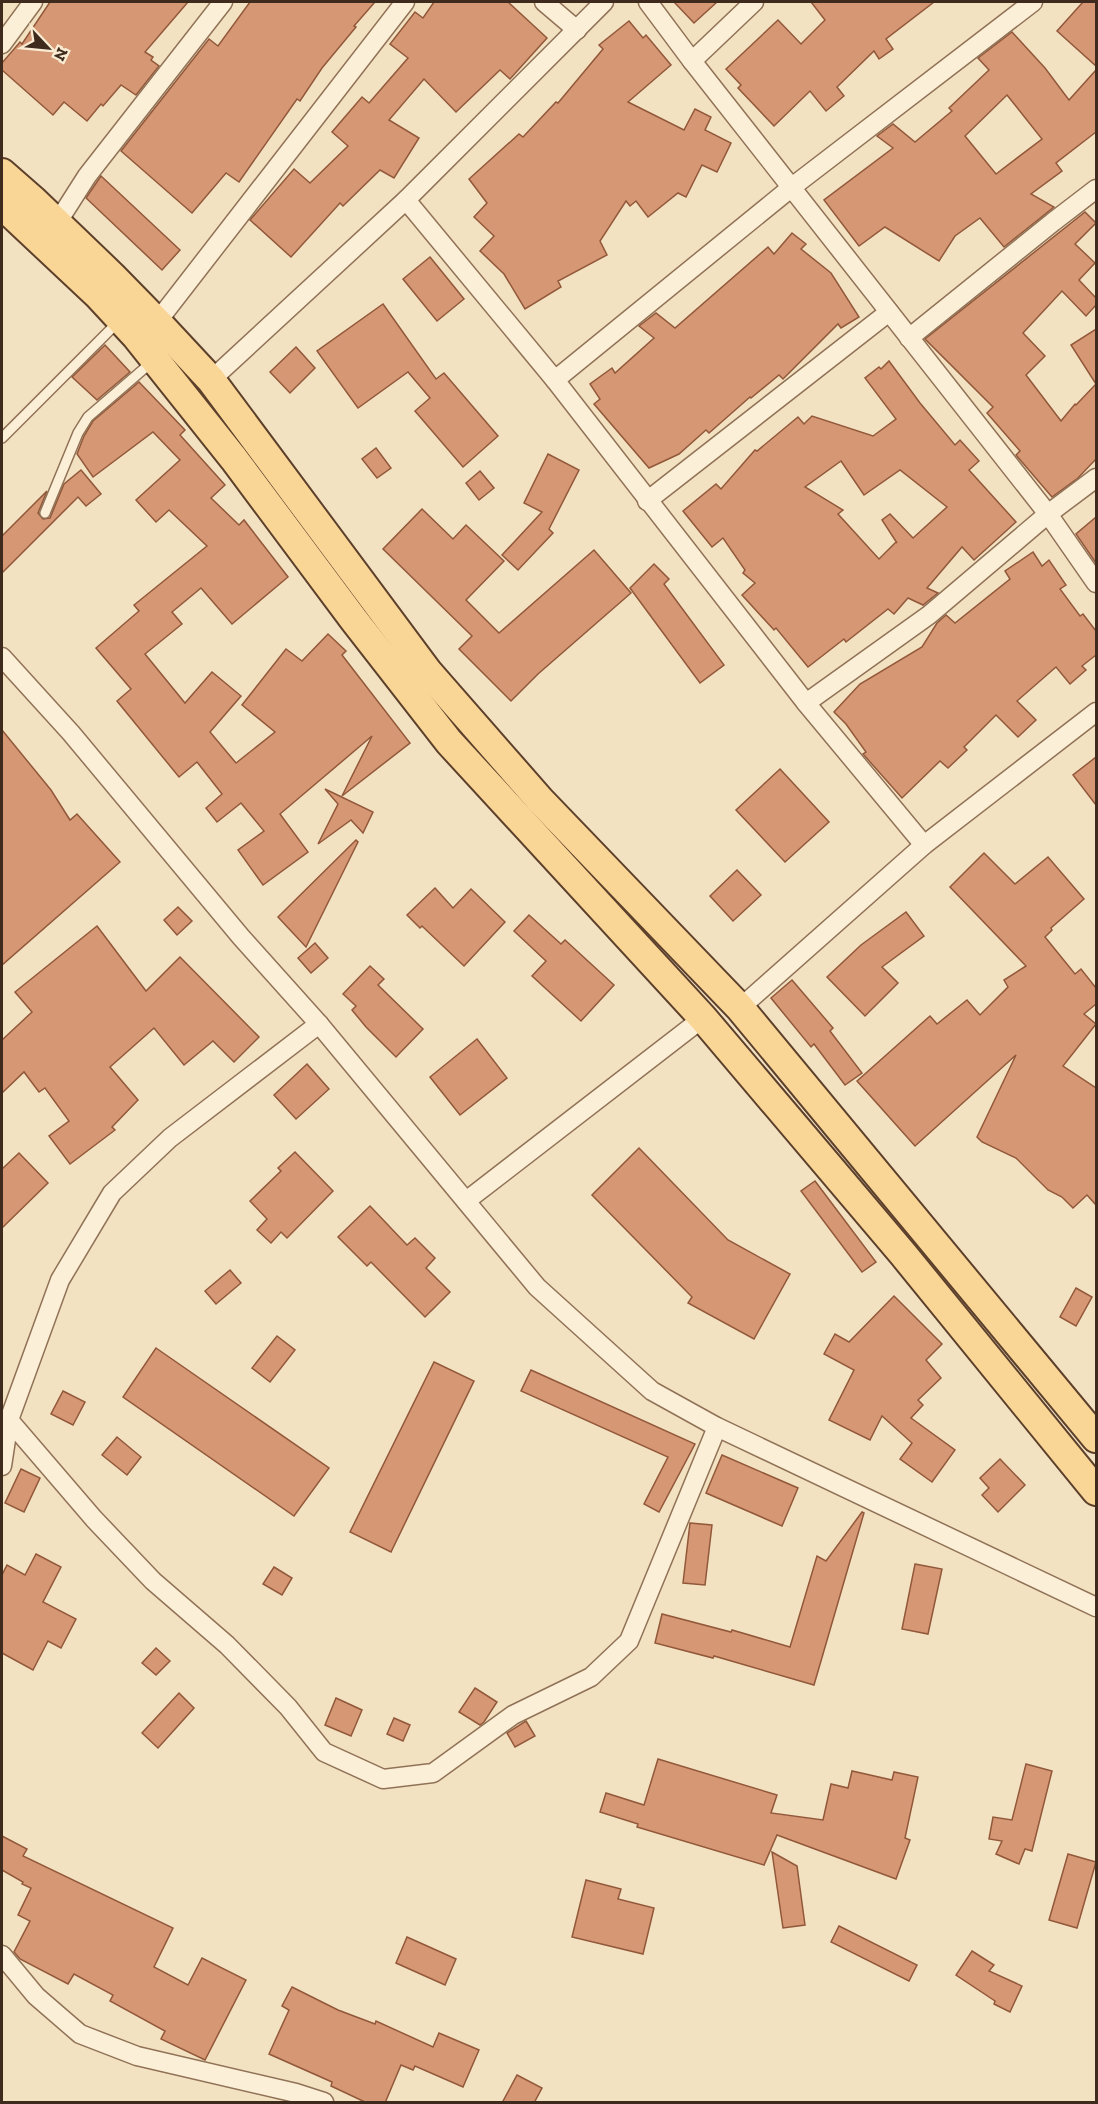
<svg xmlns="http://www.w3.org/2000/svg" width="1098" height="2104" viewBox="0 0 1098 2104" font-family="'Zilla Slab',serif">
	<rect width="100%" height="100%" fill="#f3e2c2"/>
	<g fill="#d59774" stroke="#92583a" stroke-width="1.5" fill-rule="evenodd">
		<polygon points="50,2 188,2 145,52 153,57 151,60 159,66 136,95 121,85 103,106 101,104 87,121 64,102 53,115 2,70 2,63 20,42 22,44"/>
		<polygon points="250,2 375,2 354,26 356,27 322,68 300,101 297,99 239,182 226,173 192,213 121,151 209,39 218,46"/>
		<polygon points="434,2 508,2 547,38 510,79 500,70 456,112 424,79 389,120 419,138 394,178 380,170 343,206 340,203 291,257 250,220 294,169 310,183 348,146 332,132 362,97 369,103 408,58 390,44 415,12 423,18"/>
		<polygon points="674,2 717,2 694,23"/>
		<polygon points="811,2 934,2 886,39 893,49 879,59 874,51 837,87 844,96 826,111 810,91 774,126 738,88 741,85 726,69 778,20 801,44 825,20"/>
		<polygon points="1083,2 1096,2 1096,66 1057,31"/>
		<polygon points="629,21 643,38 646,35 671,65 628,102 684,130 695,109 711,117 705,130 731,143 717,172 702,165 686,197 678,193 648,217 636,201 630,206 626,201 600,241 607,255 558,281 561,287 525,309 504,274 480,251 494,236 474,217 487,203 469,179 519,134 523,137 556,102 558,103 603,49 599,45"/>
		<path d="M1012 32 1045 68 1069 100 1096 70V132L1056 163 1062 171 1031 194 1054 207 1004 247 980 218 955 236 939 261 885 227 859 246 824 200 893 148 877 136 893 124 915 142 952 111 949 108 989 70 978 58ZM1007 95 1042 139 996 174 965 136Z"/>
		<polygon points="101,176 180,250 162,270 86,198"/>
		<polygon points="1085,212 1096,223 1075,244 1095,263 1079,280 1096,298 1096,305 1086,316 1062,291 1023,333 1045,356 1026,375 1061,421 1075,404 1076,405 1096,384 1071,345 1096,329 1096,459 1078,478 1052,497 1016,455 1020,451 987,413 993,407 925,339"/>
		<polygon points="792,233 806,244 801,249 831,273 859,317 841,328 838,324 783,379 779,375 751,398 750,397 709,433 706,430 679,454 649,468 594,404 600,399 590,384 612,368 615,373 654,338 639,326 656,313 675,328 768,247 774,254"/>
		<polygon points="430,257 464,299 437,321 403,279"/>
		<polygon points="383,304 436,379 444,373 498,436 463,467 415,411 430,398 408,372 358,408 317,351"/>
		<polygon points="105,345 130,372 97,400 72,377"/>
		<polygon points="296,347 315,368 290,393 270,372"/>
		<path d="M889 361 920 403 955 445 960 440 979 461 969 470 1016 522 974 560 962 547 927 588 938 593 923 605 908 598 894 614 888 609 846 642 844 639 808 667 776 628 774 630 742 595 755 583 743 573 745 570 723 538 712 547 683 511 716 484 721 489 755 450 757 451 798 417 804 424 812 416 873 436 896 419 865 378 879 367 881 369ZM841 461 864 495 900 470 947 507 913 538 890 514 882 520 897 543 896 542 879 559 838 514 843 510 805 487Z"/>
		<polygon points="139,382 185,430 180,435 225,485 211,498 239,525 244,520 288,577 232,624 201,588 172,612 182,624 145,654 185,703 212,672 241,696 210,732 236,763 275,732 242,705 286,649 302,661 328,634 346,651 342,655 410,743 342,796 372,736 280,814 308,852 263,885 238,850 264,831 241,803 217,822 206,808 222,794 197,762 179,777 117,701 131,689 96,648 139,611 134,605 207,546 169,510 156,522 136,500 180,460 153,432 93,477 77,454 84,436 93,421"/>
		<polygon points="376,448 391,468 377,478 362,459"/>
		<polygon points="548,454 579,470 549,529 553,533 518,570 502,555 542,512 524,503"/>
		<polygon points="81,470 101,494 86,506 78,497 2,573 2,536 47,491 38,513 43,519 50,518 64,484"/>
		<polygon points="480,471 494,488 479,500 466,483"/>
		<polygon points="422,509 453,539 466,525 504,561 466,600 499,633 594,550 631,593 538,674 511,701 459,649 472,636 383,549"/>
		<polygon points="1096,517 1096,563 1076,534"/>
		<polygon points="1033,552 1042,566 1049,560 1066,585 1060,589 1080,616 1083,614 1096,631 1096,655 1082,666 1086,670 1070,684 1056,667 1017,701 1036,720 1018,737 996,715 964,747 967,750 948,768 940,761 902,798 863,754 866,752 846,724 834,712 860,684 922,647 937,623 946,615 955,623 1010,579 1005,571"/>
		<polygon points="654,564 669,579 664,584 724,665 700,683 630,588"/>
		<polygon points="2,730 51,790 70,820 77,814 120,862 2,965"/>
		<polygon points="1096,757 1096,805 1073,775"/>
		<polygon points="780,769 829,822 785,862 736,810"/>
		<polygon points="325,789 373,812 363,833 351,820 318,844 338,804"/>
		<polygon points="356,840 358,842 306,947 278,917"/>
		<polygon points="984,853 1015,884 1048,857 1084,899 1051,928 1052,930 1045,937 1075,974 1081,969 1096,988 1096,1004 1084,1014 1096,1024 1063,1066 1096,1088 1096,1205 1087,1195 1073,1208 1062,1197 1048,1190 1016,1158 982,1142 977,1137 1016,1055 915,1146 857,1081 930,1016 937,1024 967,1000 980,1015 1008,987 1004,980 1026,966 950,887"/>
		<polygon points="737,870 761,895 733,921 710,896"/>
		<polygon points="435,888 453,908 471,889 505,922 464,966 422,926 420,928 407,915"/>
		<polygon points="178,907 192,921 177,935 164,920"/>
		<polygon points="906,912 924,936 882,967 898,983 865,1016 827,977 861,945"/>
		<polygon points="529,915 561,944 565,940 614,985 581,1021 532,976 546,961 514,931"/>
		<polygon points="97,926 146,991 180,957 259,1037 234,1062 213,1041 184,1065 154,1028 110,1067 138,1100 112,1127 115,1130 70,1164 49,1136 69,1121 45,1088 39,1092 24,1072 2,1093 2,1040 32,1012 15,992"/>
		<polygon points="315,943 328,958 311,973 298,958"/>
		<polygon points="370,966 384,979 378,985 423,1029 396,1057 366,1027 352,1010 356,1006 343,994"/>
		<polygon points="792,980 833,1028 830,1031 862,1073 845,1085 814,1044 811,1047 771,998"/>
		<polygon points="477,1039 507,1078 460,1115 430,1077"/>
		<polygon points="307,1064 329,1089 296,1119 274,1095"/>
		<polygon points="639,1148 728,1240 790,1274 754,1339 688,1303 692,1297 592,1195"/>
		<polygon points="295,1152 333,1191 287,1238 281,1232 271,1243 257,1230 267,1219 250,1201 281,1171 278,1168"/>
		<polygon points="19,1153 48,1183 2,1228 2,1169"/>
		<polygon points="815,1181 876,1262 862,1272 801,1191"/>
		<polygon points="370,1206 407,1245 415,1238 435,1258 426,1268 450,1292 425,1317 371,1262 367,1266 338,1237"/>
		<polygon points="230,1270 241,1283 216,1304 205,1291"/>
		<polygon points="1076,1288 1092,1297 1076,1326 1060,1317"/>
		<polygon points="894,1296 942,1344 926,1360 941,1378 918,1400 923,1405 911,1418 955,1450 932,1482 900,1459 912,1443 882,1416 870,1440 829,1420 854,1370 824,1354 835,1334 849,1342"/>
		<polygon points="277,1336 295,1350 270,1382 252,1368"/>
		<polygon points="156,1348 329,1468 294,1516 123,1397"/>
		<polygon points="434,1362 474,1381 391,1552 350,1532"/>
		<polygon points="531,1370 695,1444 659,1512 644,1504 668,1457 521,1391"/>
		<polygon points="63,1391 85,1402 73,1425 51,1414"/>
		<polygon points="117,1437 141,1457 127,1475 102,1455"/>
		<polygon points="722,1455 798,1488 782,1526 706,1493"/>
		<polygon points="1000,1459 1025,1485 998,1512 982,1495 989,1488 980,1478"/>
		<polygon points="21,1469 40,1478 24,1512 5,1503"/>
		<polygon points="862,1512 864,1513 814,1685 714,1656 713,1658 655,1643 662,1614 731,1632 732,1630 790,1647 817,1556 826,1561"/>
		<polygon points="690,1523 712,1525 705,1585 683,1583"/>
		<polygon points="36,1554 61,1567 43,1602 76,1619 61,1648 48,1641 33,1670 2,1653 2,1575 7,1565 25,1575"/>
		<polygon points="915,1564 942,1569 928,1634 902,1629"/>
		<polygon points="274,1567 292,1578 282,1595 263,1584"/>
		<polygon points="156,1648 170,1661 156,1675 142,1663"/>
		<polygon points="475,1688 497,1702 484,1722 480,1725 459,1712"/>
		<polygon points="179,1693 194,1708 158,1748 142,1733"/>
		<polygon points="336,1698 362,1710 351,1736 325,1725"/>
		<polygon points="394,1718 410,1725 403,1741 387,1734"/>
		<polygon points="526,1721 535,1736 515,1747 507,1733"/>
		<polygon points="658,1759 777,1795 771,1813 823,1820 831,1784 848,1788 852,1771 892,1780 894,1772 918,1777 905,1838 910,1840 896,1879 777,1835 764,1865 637,1827 638,1824 600,1812 606,1793 644,1805"/>
		<polygon points="1026,1764 1052,1771 1032,1851 1025,1849 1019,1864 996,1854 1002,1841 989,1839 993,1817 1012,1820"/>
		<polygon points="2,1836 27,1849 23,1856 173,1928 154,1967 188,1985 202,1958 246,1980 205,2060 161,2039 165,2031 110,2001 113,1995 74,1974 68,1984 20,1959 14,1952 30,1921 18,1915 31,1888 22,1884 23,1882 2,1870"/>
		<polygon points="772,1852 797,1866 805,1925 783,1928"/>
		<polygon points="1068,1854 1096,1862 1077,1928 1049,1920"/>
		<polygon points="586,1880 621,1889 618,1899 654,1908 643,1954 572,1937"/>
		<polygon points="839,1926 917,1965 909,1981 831,1942"/>
		<polygon points="407,1937 456,1959 445,1985 396,1963"/>
		<polygon points="972,1951 994,1965 989,1971 1022,1986 1010,2012 994,2004 995,2001 956,1975"/>
		<polygon points="292,1987 338,2010 375,2024 376,2021 433,2047 439,2033 479,2050 463,2087 415,2066 413,2070 401,2065 385,2103 367,2103 331,2086 332,2082 269,2054 289,2010 282,2006"/>
		<polygon points="517,2075 542,2088 534,2103 502,2103"/>
	</g>
	<g fill="none" stroke-linecap="round" stroke-linejoin="round">
		<defs>
			<g id="lane">
				<polyline points="2,438 119,321"/>
				<polyline points="45,513 78,433 88,417 153,361"/>
			</g>
			<g id="street">
				<polyline points="544,2 577,30"/>
				<polyline points="648,2 692,61 1048,514 1096,583"/>
				<polyline points="2,44 33,2"/>
				<polyline points="692,61 754,2"/>
				<polyline points="406,200 555,380 806,703 924,845"/>
				<polyline points="57,223 87,176 223,2"/>
				<polyline points="157,322 405,2"/>
				<polyline points="909,338 1053,222 1096,189"/>
				<polyline points="211,380 406,200 604,2"/>
				<polyline points="555,380 792,187 1033,2"/>
				<polyline points="647,501 889,312"/>
				<polyline points="2,657 71,733 241,937 319,1024 537,1287 652,1391 717,1427 1096,1607"/>
				<polyline points="806,703 929,615 1048,514 1096,478"/>
				<polyline points="740,1008 924,845 1096,712"/>
				<polyline points="466,1201 703,1018"/>
				<polyline points="9,1420 94,1519 153,1581 227,1645 288,1707 324,1752 383,1779 433,1773 513,1715 591,1677 629,1641 717,1427"/>
				<polyline points="2,1466 9,1420 60,1280 112,1193 170,1138 319,1024"/>
				<polyline points="2,1955 36,1996 80,2034 137,2056 296,2093 324,2102"/>
			</g>
			<g id="primary">
				<polyline points="2,173 34,201 112,276 157,322 211,380 428,672 540,800 740,1008 1096,1438"/>
				<polyline points="2,205 98,295 136,336 234,459 354,620 449,742 703,1018 903,1254 1096,1491"/>
			</g>
		</defs>
		<use href="#lane" stroke="#907257" stroke-width="12"/>
		<use href="#street" stroke="#907257" stroke-width="21"/>
		<use href="#primary" stroke="#5d402b" stroke-width="32"/>
		<use href="#lane" stroke="#fcefd7" stroke-width="9"/>
		<use href="#street" stroke="#fcefd7" stroke-width="18"/>
		<use href="#primary" stroke="#fad696" stroke-width="28"/>
	</g>
	<rect width="1098" height="2104" fill="none" stroke="#3e2b1d" stroke-width="6"/>
	<g transform="translate(48 48) rotate(116)" stroke="#f9ecd3" stroke-width="4.5" paint-order="stroke">
	<path d="M0-4.5L10 22L0 15L-10 22Z" fill="#3e2b1d"/>
	<text y="-9" font-size="16" font-weight="bold" text-anchor="middle" fill="#3e2b1d">N</text>
	</g>
</svg>
